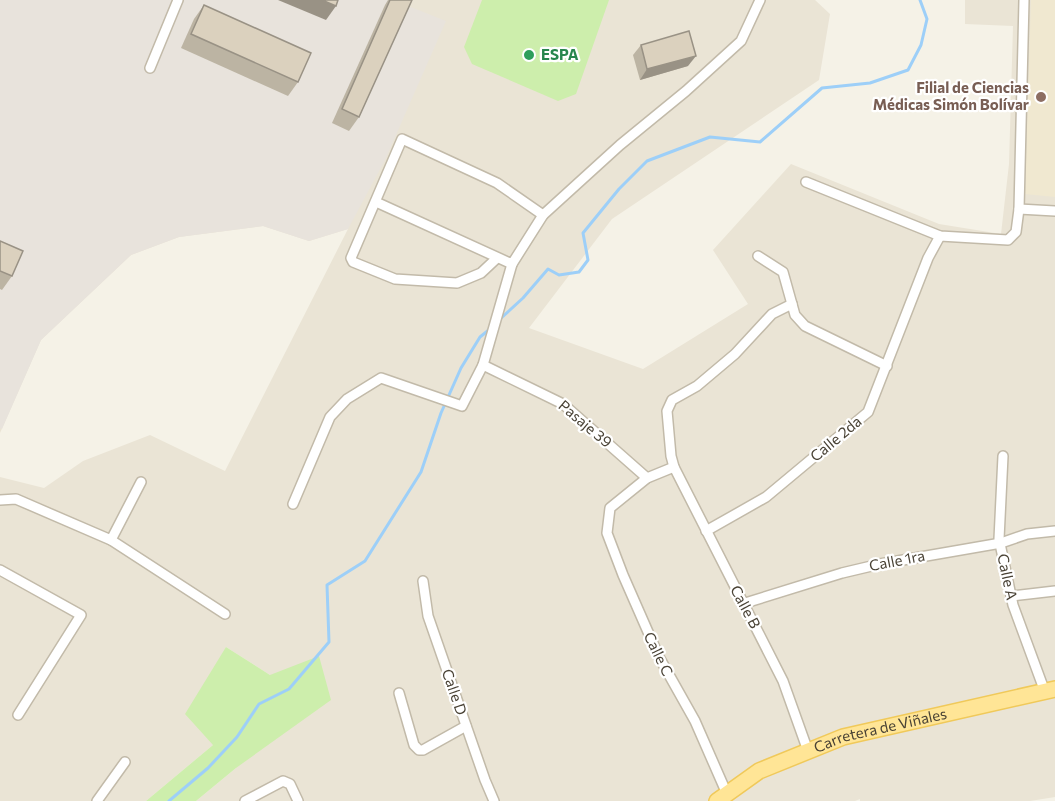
<svg xmlns="http://www.w3.org/2000/svg" width="1055" height="801" viewBox="0 0 1055 801" font-family="Commissioner,sans-serif">
	<rect width="100%" height="100%" fill="#f5f2e7"/>
	<polygon fill="#eae4d5" points="0,0 815,0 830,14 819,80 612,219 529,328 643,369 748,304 713,250 791,164 939,224 1001,234 1009,164 1013,26 965,24 965,0 1055,0 1055,797 1030,801 860,801 860,799 855,801 196,801 236,768 270,675 226,647 213,745 146,801 0,801 0,477 44,488 83,461 150,435 225,471 348,229 309,241 263,226 179,237 131,255 41,340 0,433"/>
	<polygon fill="#e8e3dc" points="0,0 393,0 446,21 385,160 348,229 309,241 263,226 179,237 131,255 41,340 2,429 0,428"/>
	<polygon fill="#f0e8d0" points="1031,0 1055,0 1055,197 1025,194"/>
	<g fill="#cdeeac">
		<polygon points="482,0 609,0 576,94 558,101 472,64 464,47"/>
		<polygon points="226,647 270,675 319,656 331,700 236,768 196,801 146,801 213,745 185,714"/>
	</g>
	<g fill="none" stroke-linecap="round" stroke-linejoin="round">
		<g stroke="#9dcff8" stroke-width="3">
			<polyline points="499,320 523,298 548,269 559,275 579,272 588,260 583,233 619,189 647,161 710,137 760,142 822,88 870,83 908,70 921,45 927,19 920,0"/>
			<polyline points="169,801 208,768 237,737 259,704 289,689 329,642 327,585 365,561 421,472 441,413 461,368 480,337 490,329"/>
		</g>
		<defs>
			<g id="street">
				<polyline points="150,68 178,0"/>
				<polyline points="806,182 940,236 1008,240 1016,232 1019,209 1024,0"/>
				<polyline points="376,202 512,264 543,215 620,145 686,91 741,41 760,0"/>
				<polyline points="1019,209 1055,211"/>
				<polyline points="758,256 783,272 795,315 805,326 887,366"/>
				<polyline points="497,258 481,273 457,283 395,279 353,262 351,258 402,139 497,183 543,215"/>
				<polyline points="792,304 772,314 735,354 697,386 672,400 667,411 671,456 674,467 783,681 808,751"/>
				<polyline points="483,365 563,404 647,478"/>
				<polyline points="1003,456 999,539 1013,605 1045,692"/>
				<polyline points="674,467 647,478 610,508 607,533 623,575 659,657 695,721 727,794"/>
				<polyline points="0,500 16,499 111,540 225,614"/>
				<polyline points="293,504 330,417 347,399 381,378 462,406 483,365 512,264"/>
				<polyline points="706,531 766,497 868,412 928,258 940,236"/>
				<polyline points="111,540 141,482"/>
				<polyline points="0,570 81,615 18,715"/>
				<polyline points="423,581 428,616 485,780 494,801"/>
				<polyline points="1011,596 1055,591"/>
				<polyline points="742,604 842,573 880,564 1001,543 1027,534 1055,531"/>
				<polyline points="399,693 414,745 419,750 423,750 466,726"/>
				<polyline points="97,801 125,762"/>
				<polyline points="245,801 283,781 290,784 298,801"/>
			</g>
			<g id="primary">
				<path id="s1" d="M717 801 759 771 843 737 1055 689"/>
			</g>
		</defs>
		<use href="#street" stroke="#c2baa9" stroke-width="12"/>
		<use href="#primary" stroke="#f0c95a" stroke-width="18"/>
		<use href="#street" stroke="#fff" stroke-width="9"/>
		<use href="#primary" stroke="#ffe596" stroke-width="15"/>
	</g>
	<g fill="#bcb4a3">
		<polygon points="388,0 412,0 359,117 349,131 332,123 385,5"/>
		<polygon points="204,5 298,82 288,96 181,48 194,19"/>
		<polygon points="641,45 688,66 640,80 633,55"/>
		<polygon points="0,241 12,276 2,290 0,289"/>
	</g>
	<g fill="#999285">
		<polygon points="278,0 322,0 336,6 326,20"/>
		<polygon points="696,56 688,66 640,80 647,69"/>
	</g>
	<g fill="#dbd1be" stroke="#999285" stroke-width="1.5">
		<polygon points="322,0 338,0 336,6"/>
		<polygon points="390,0 412,0 359,117 342,109"/>
		<polygon points="204,5 311,53 298,82 191,34"/>
		<polygon points="689,31 696,56 647,69 641,45"/>
		<polygon points="0,241 23,251 12,276 0,271"/>
	</g>
	<circle fill="#2e9e5b" stroke="#fff" stroke-width="2" cx="529" cy="55" r="6"/>
	<circle fill="#8d6e63" stroke="#fff" stroke-width="2" cx="1041" cy="97" r="6"/>
	<g text-anchor="middle" stroke-width="4.5" stroke-linejoin="round" paint-order="stroke">
		<g font-size="15" font-weight="bold" fill="#27864d" stroke="#fff" text-anchor="start">
			<text x="541" y="60">ESPA</text>
		</g>
		<g font-size="15" font-weight="bold" fill="#785e54" stroke="#fff" text-anchor="end">
			<text x="1029" y="93">Filial de Ciencias<tspan x="1029" dy="17">Médicas Simón Bolívar</tspan></text>
		</g>
		<g font-size="15" fill="#494235" stroke="#fff">
			<text transform="translate(585 424) rotate(40)" y="5">Pasaje 39</text>
			<text transform="translate(836 439) rotate(-40)" y="5">Calle 2da</text>
			<text transform="translate(897 561) rotate(-11)" y="5">Calle 1ra</text>
			<text transform="translate(1007 577) rotate(78)" y="5">Calle A</text>
			<text transform="translate(745 607) rotate(62)" y="5">Calle B</text>
			<text transform="translate(658 654) rotate(64)" y="5">Calle C</text>
			<text transform="translate(454 692) rotate(71)" y="5">Calle D</text>
			<text dy="5" stroke="none"><textPath href="#s1" startOffset="180">Carretera de Viñales</textPath></text>
		</g>
	</g>
</svg>
